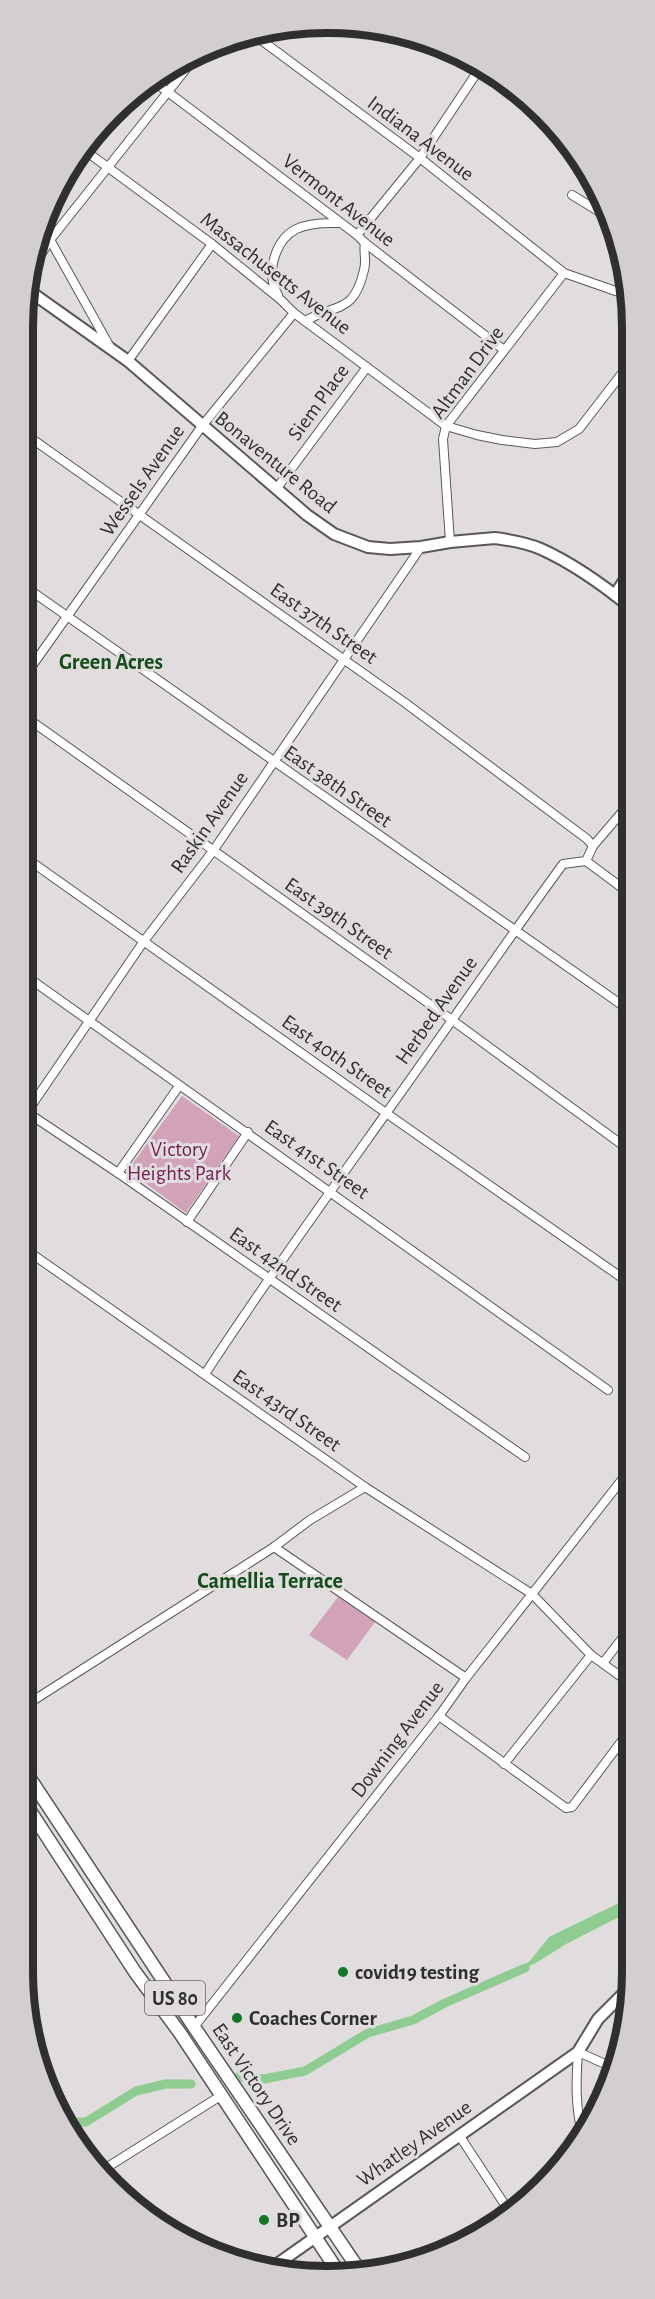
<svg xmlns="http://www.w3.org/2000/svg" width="655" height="2299" viewBox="0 0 655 2299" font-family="'Alegreya Sans',sans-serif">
	<rect width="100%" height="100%" fill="#e1dddf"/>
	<g fill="#d1a2b8">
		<polygon points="182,1096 239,1136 186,1213 128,1170"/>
		<polygon points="338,1597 375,1622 347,1660 309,1635"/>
	</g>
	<polygon fill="#8fcc91" points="627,1899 627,1913 566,1944 536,1963 445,2003 529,1962 549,1937"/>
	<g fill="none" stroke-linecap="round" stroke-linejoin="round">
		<g stroke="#8fcc91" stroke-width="9">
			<polyline points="238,2077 264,2079 305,2071 368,2033 413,2020 445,2003 525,1968"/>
			<polyline points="67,2122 86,2122 136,2091 166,2084 191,2084"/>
		</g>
		<defs>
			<g id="street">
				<polyline points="253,34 420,158 564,273 630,296"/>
				<polyline points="152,80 357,235 365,243 504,350"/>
				<polyline points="83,149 212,244 281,300 294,313 446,426 477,435 502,440 535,444 557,442 579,429 630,363"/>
				<polyline points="572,195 608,217"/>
				<polyline points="44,229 110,347"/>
				<polyline points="357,235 420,158 482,65"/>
				<polyline points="28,275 50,240 194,59"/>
				<path d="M278 295C272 285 271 274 273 263 281 227 305 222 338 223"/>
				<path d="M305 321C337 303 354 314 364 270 367 260 363 253 365 243"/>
				<polyline points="128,361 212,244"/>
				<polyline points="28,436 404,702 587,839 593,846"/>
				<polyline points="277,488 367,367"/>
				<polyline points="450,542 443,439 446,426 564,273"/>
				<polyline points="27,588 629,1010"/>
				<polyline points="27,673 202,426 294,313"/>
				<polyline points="27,718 452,1020 628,1149"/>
				<polyline points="26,858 386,1113 628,1282"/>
				<polyline points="586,861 629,893"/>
				<polyline points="26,976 608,1390"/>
				<polyline points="25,1111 118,1173 525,1457"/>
				<polyline points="25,1115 144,941 213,851 421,547"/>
				<polyline points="118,1173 179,1086"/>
				<polyline points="187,1222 248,1132"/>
				<polyline points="25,1249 365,1487 532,1594 591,1655 627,1681"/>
				<path d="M205 1374C263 1285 325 1199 387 1112 446 1030 503 946 563 864L586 861 593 846 629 804"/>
				<polyline points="274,1547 466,1678"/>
				<polyline points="603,1663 627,1632"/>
				<polyline points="23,1707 274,1547 310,1520 365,1487"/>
				<polyline points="439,1716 566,1808 572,1807 627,1734"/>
				<polyline points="504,1764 591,1655"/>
				<polyline points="194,2027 439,1716 466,1678 628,1472"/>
				<polyline points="459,2135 511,2214"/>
				<path d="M583 2136C575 2108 576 2081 578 2052L612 2067"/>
				<polyline points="98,2173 222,2095"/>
			</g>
			<g id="secondary">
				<path d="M28 290 128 361 307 515 334 534 368 547 390 549 421 547 450 542 495 538C510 540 527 543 541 549 572 563 603 585 629 606"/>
				<polyline points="615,595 629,573"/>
				<polyline points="273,2267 578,2052 598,2019 627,1990"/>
			</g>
			<g id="primary">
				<polyline points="23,1768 194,2027 360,2271"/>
				<polyline points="23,1800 135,1972 180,2033 339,2273"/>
			</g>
		</defs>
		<use href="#street" stroke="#5a5759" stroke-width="10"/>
		<use href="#secondary" stroke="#5a5759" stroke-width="14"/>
		<use href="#primary" stroke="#5a5759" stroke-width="15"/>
		<use href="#street" stroke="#fff" stroke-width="8"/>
		<use href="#secondary" stroke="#fff" stroke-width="10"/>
		<use href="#primary" stroke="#fff" stroke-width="12"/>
	</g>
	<g fill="#147627" stroke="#e1dddf" stroke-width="2">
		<circle cx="343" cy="1972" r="6"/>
		<circle cx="237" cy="2018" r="6"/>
		<circle cx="264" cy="2220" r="6"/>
	</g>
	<g text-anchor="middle" stroke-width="6" stroke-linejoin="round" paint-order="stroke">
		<rect fill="#e1dddf" stroke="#656364" stroke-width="1.5" x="145" y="1981" width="60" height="34" rx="4.5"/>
		<g font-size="20" font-weight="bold" fill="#302f2f">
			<text x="175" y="2005">US 80</text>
		</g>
		<g font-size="21" fill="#302f2f" stroke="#e1dddf">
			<text transform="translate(421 138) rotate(37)" y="7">Indiana Avenue</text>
			<text transform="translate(339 200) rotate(38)" y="7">Vermont Avenue</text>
			<text transform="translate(276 273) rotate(38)" y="7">Massachusetts Avenue</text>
			<text transform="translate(467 372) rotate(-54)" y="7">Altman Drive</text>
			<text transform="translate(318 402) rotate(-54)" y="7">Siem Place</text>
			<text transform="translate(276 462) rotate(39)" y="7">Bonaventure Road</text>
			<text transform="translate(142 480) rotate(-55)" y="7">Wessels Avenue</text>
			<text transform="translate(324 623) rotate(35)" y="7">East 37th Street</text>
			<text transform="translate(338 786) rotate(35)" y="7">East 38th Street</text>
			<text transform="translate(209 822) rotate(-55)" y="7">Raskin Avenue</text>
			<text transform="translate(339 918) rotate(35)" y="7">East 39th Street</text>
			<text transform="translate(436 1010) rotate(-55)" y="7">Herbed Avenue</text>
			<text transform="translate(337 1056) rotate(35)" y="7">East 40th Street</text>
			<text transform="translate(317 1159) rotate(35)" y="7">East 41st Street</text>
			<text transform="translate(286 1269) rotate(35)" y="7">East 42nd Street</text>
			<text transform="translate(287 1410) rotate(35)" y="7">East 43rd Street</text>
			<text transform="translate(397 1739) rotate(-53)" y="7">Downing Avenue</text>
			<text transform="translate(257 2084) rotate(56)" y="7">East Victory Drive</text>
			<text transform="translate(414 2143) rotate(-35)" y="7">Whatley Avenue</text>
		</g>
		<g font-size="21" fill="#751d51" stroke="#e1dddf">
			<text x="179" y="1156">Victory<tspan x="179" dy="24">Heights Park</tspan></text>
		</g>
		<g font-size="21" font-weight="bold" fill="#302f2f" stroke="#e1dddf" text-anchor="start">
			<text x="355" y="1979">covid19 testing</text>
			<text x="249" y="2025">Coaches Corner</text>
			<text x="276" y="2227">BP</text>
		</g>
		<g font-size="22" font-weight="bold" fill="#124d1b" stroke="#e1dddf">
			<text x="111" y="669">Green Acres</text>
			<text x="270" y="1588">Camellia Terrace</text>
		</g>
	</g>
	<path d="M0 0H655V2299H0ZM327 33H328A294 294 0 0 1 622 327V1972A294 294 0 0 1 328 2266H327A294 294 0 0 1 33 1972V327A294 294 0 0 1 327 33Z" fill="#d3cfd1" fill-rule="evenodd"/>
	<path fill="none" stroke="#302f2f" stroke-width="8" d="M327 33H328A294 294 0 0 1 622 327V1972A294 294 0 0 1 328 2266H327A294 294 0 0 1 33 1972V327A294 294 0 0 1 327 33Z"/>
</svg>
